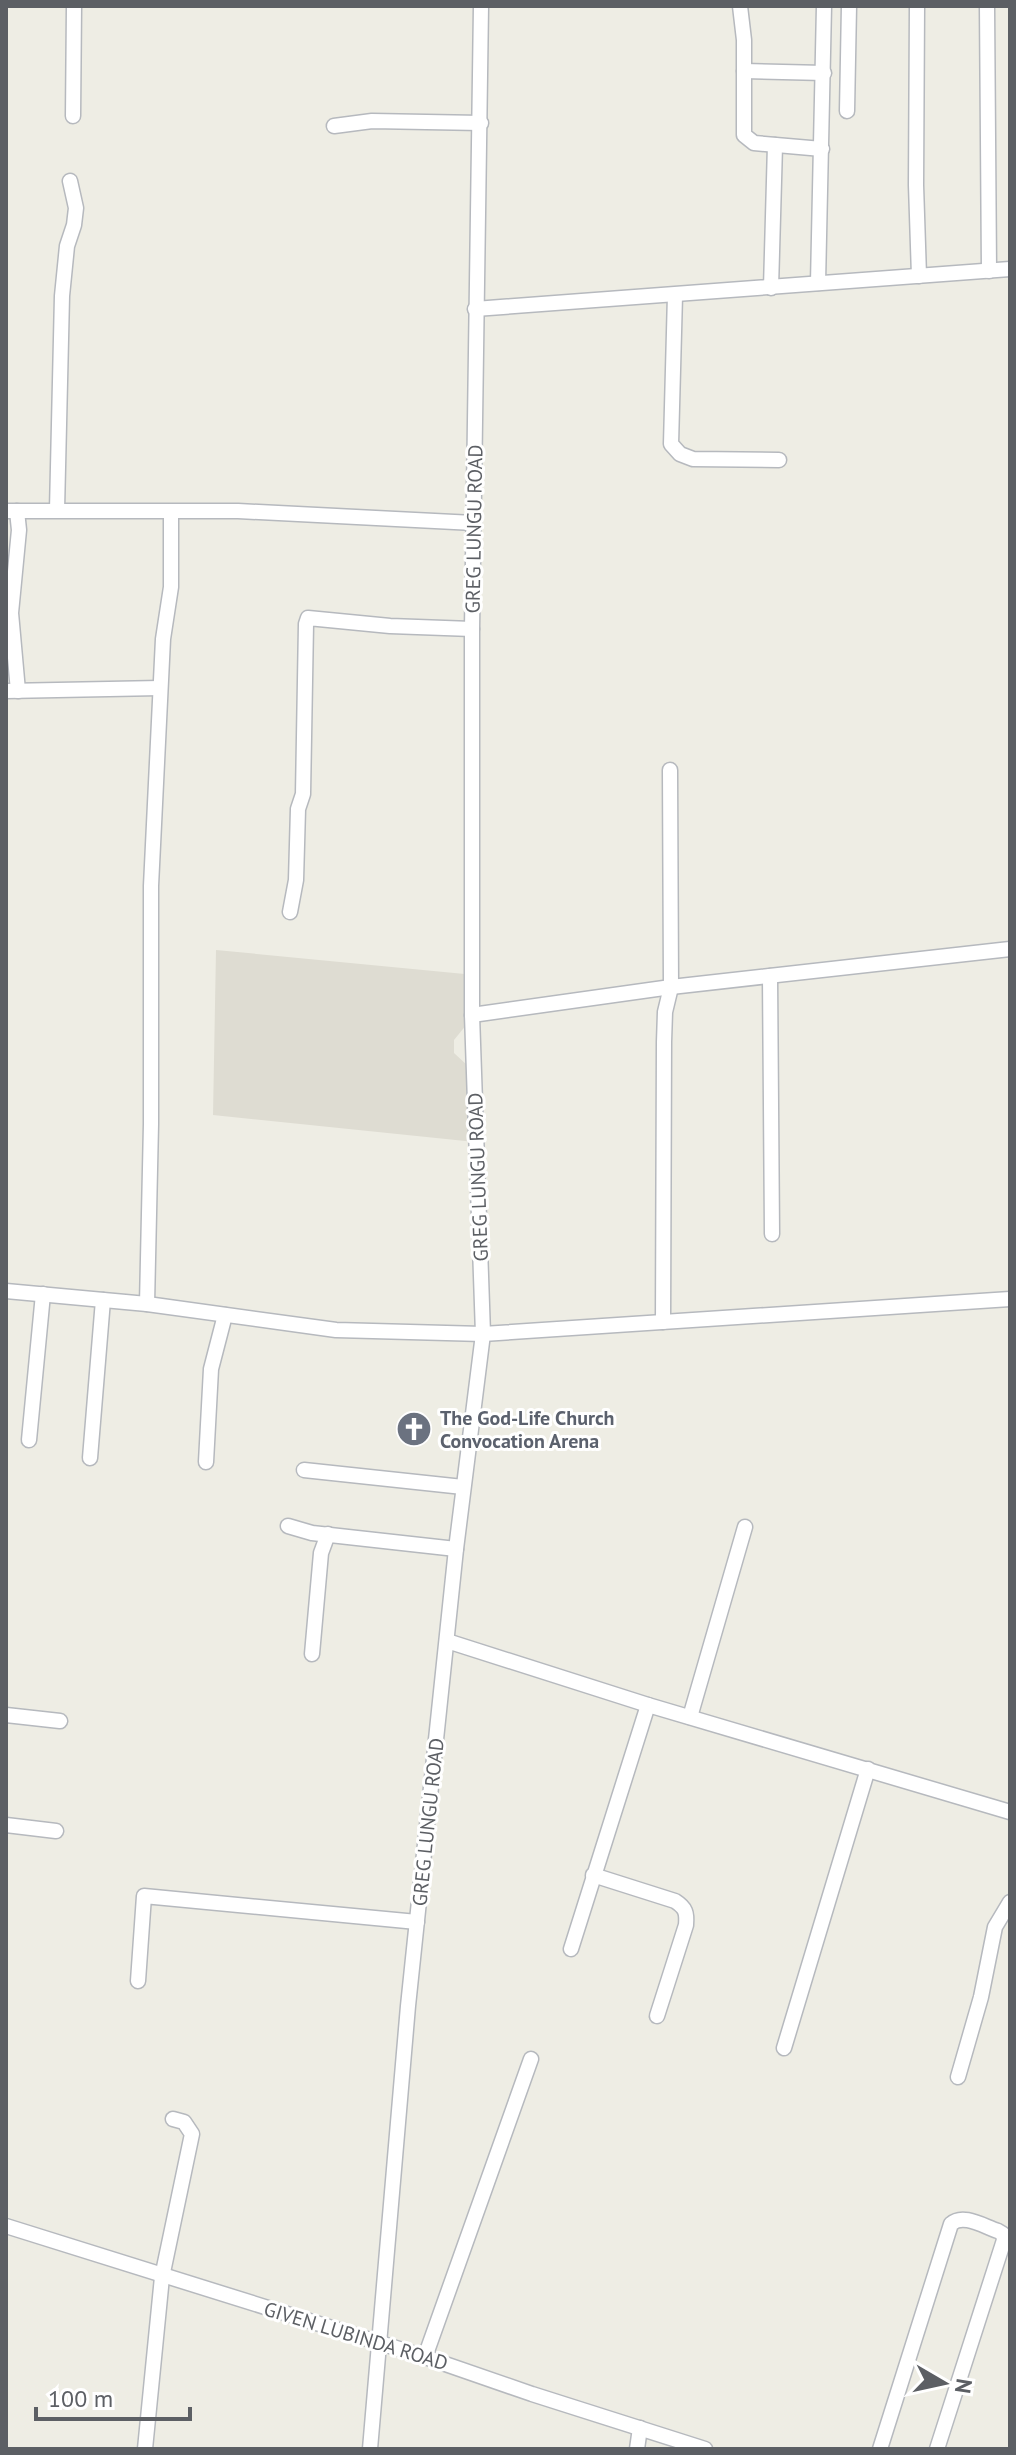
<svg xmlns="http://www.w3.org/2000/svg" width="1016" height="2455" viewBox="0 0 1016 2455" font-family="'PT Sans',sans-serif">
	<rect width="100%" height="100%" fill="#eeede4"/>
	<polygon fill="#dedcd2" points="216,950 475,975 467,1024 454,1040 454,1053 467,1065 475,1142 213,1115"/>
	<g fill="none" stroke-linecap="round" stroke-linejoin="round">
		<defs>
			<g id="minor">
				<polyline points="740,6 744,40 744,135 754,143 822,149"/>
				<polyline points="917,6 916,185 919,276"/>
				<polyline points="987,6 989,271"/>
				<polyline points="744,71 824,73"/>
				<polyline points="847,111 849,6"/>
				<polyline points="73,116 74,6"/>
				<polyline points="334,126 372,121 481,123"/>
				<polyline points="818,283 824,6"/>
				<polyline points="771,288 775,145"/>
				<polyline points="675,295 671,444 680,454 693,459 779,460"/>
				<polyline points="475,309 1010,269"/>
				<polyline points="57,510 62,296 67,246 74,225 76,208 70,181"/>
				<polyline points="6,511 238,511 474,523"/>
				<polyline points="17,511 19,530 11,613 18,691"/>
				<polyline points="6,691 160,688"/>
				<polyline points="290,912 296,880 298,809 303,794 306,624 308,618 390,626 472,629"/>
				<polyline points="770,976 772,1234"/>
				<polyline points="472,1015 671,987 1010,949"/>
				<polyline points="6,1291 147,1304 336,1330 483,1334 1010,1299"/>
				<polyline points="147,1304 151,1124 151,886 163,639 171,587 171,512"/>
				<polyline points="663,1322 664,1042 665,1012 671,987 670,770"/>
				<polyline points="29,1440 43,1294"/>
				<polyline points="90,1458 103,1300"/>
				<polyline points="206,1462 211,1369 225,1315"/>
				<polyline points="304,1470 463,1487"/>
				<polyline points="288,1526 312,1533 456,1549"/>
				<polyline points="447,1641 648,1705 1010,1812"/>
				<polyline points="312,1654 321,1553 328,1534"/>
				<polyline points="6,1715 60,1721"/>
				<polyline points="690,1717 745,1527"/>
				<polyline points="6,1825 56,1831"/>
				<path d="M593 1875 675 1901C686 1908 687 1913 686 1925L657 2016"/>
				<polyline points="571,1949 648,1705"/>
				<polyline points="138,1981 144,1896 417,1922"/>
				<polyline points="784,2048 868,1769"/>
				<polyline points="958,2077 981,1997 995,1927 1010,1902"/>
				<polyline points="6,2226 425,2357 532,2394 705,2449"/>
				<polyline points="425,2357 531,2059"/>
				<polyline points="145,2449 162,2277 192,2134 184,2122 173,2119"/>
				<polyline points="370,2449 408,2006 456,1549 483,1334 472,1015 472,629 481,6"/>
				<polyline points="637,2449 640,2428"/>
				<path d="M880 2449 951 2224C963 2213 983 2226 998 2231L1003 2234 1004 2240 937 2449"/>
			</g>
		</defs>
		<use href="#minor" stroke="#b6b9be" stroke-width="17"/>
		<use href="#minor" stroke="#fff" stroke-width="14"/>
	</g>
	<defs>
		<symbol id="church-disc" viewBox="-11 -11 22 22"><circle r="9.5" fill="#6b7280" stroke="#fff"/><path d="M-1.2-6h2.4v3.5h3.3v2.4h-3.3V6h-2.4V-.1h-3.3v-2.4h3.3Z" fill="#fff"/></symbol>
	</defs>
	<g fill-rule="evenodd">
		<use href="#church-disc" x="394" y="1409" width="40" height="40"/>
	</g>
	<g text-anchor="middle" stroke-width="6" stroke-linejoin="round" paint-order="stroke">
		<g font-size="20" fill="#5c5f64" stroke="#fff">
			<text transform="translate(474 529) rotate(-89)" y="7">GREG LUNGU ROAD</text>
			<text transform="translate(478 1177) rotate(-92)" y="7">GREG LUNGU ROAD</text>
			<text transform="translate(428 1822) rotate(-84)" y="7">GREG LUNGU ROAD</text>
			<text transform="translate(356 2336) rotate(17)" y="7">GIVEN LUBINDA ROAD</text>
		</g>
		<g font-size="20" font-weight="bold" fill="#5b616d" stroke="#fff" text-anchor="start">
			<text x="440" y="1425">The God-Life Church<tspan x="440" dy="23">Convocation Arena</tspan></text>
		</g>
	</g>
	<rect width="1016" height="2455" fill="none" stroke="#5c5f64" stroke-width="16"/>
	<g transform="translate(944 2383) rotate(99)" stroke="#ffffff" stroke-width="6" paint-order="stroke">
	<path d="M0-6L14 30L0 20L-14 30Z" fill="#5c5f64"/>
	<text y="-12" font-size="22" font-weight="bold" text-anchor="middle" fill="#5c5f64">N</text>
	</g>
	<path d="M36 2407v12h154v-12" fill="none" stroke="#5c5f64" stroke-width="4"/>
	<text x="48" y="2407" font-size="24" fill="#5c5f64" stroke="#ffffff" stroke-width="6" paint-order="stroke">100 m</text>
</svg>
